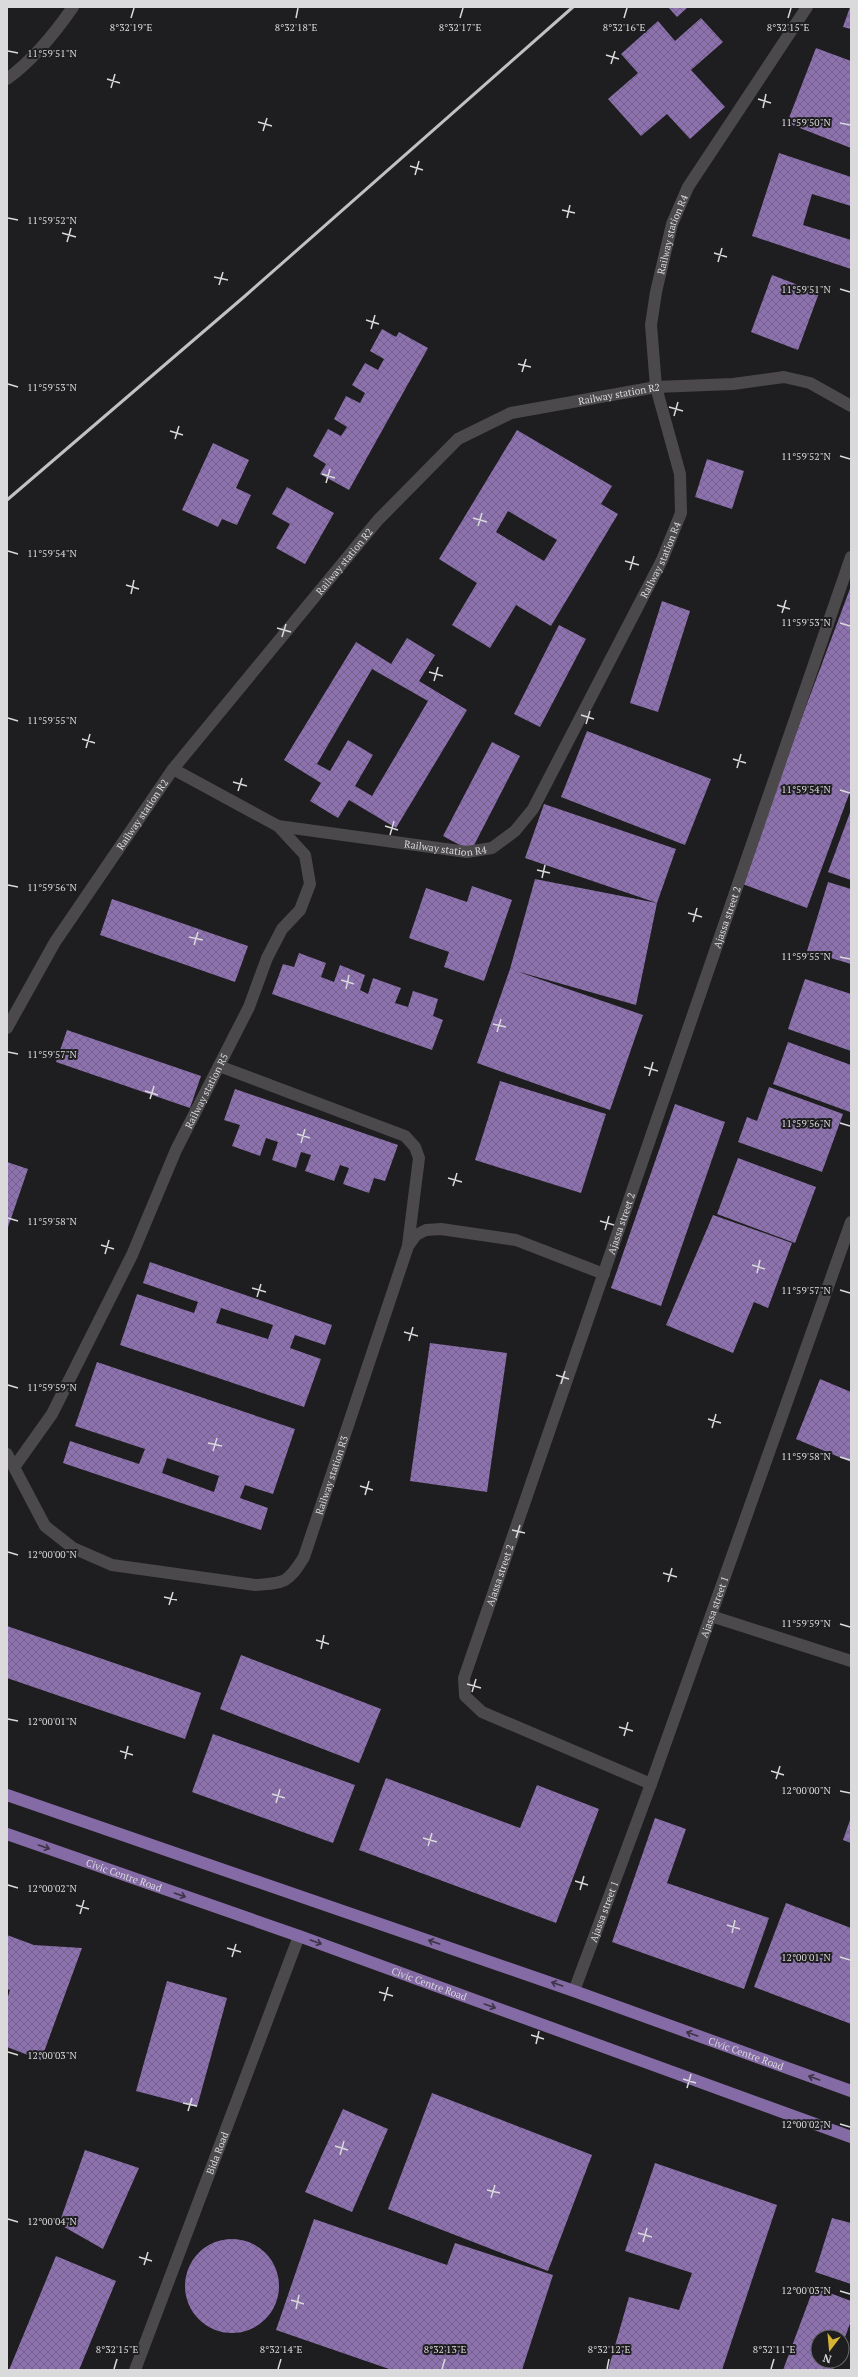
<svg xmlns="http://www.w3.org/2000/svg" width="858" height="2377" viewBox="0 0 858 2377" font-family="'PT Serif',serif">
	<defs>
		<pattern id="building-cross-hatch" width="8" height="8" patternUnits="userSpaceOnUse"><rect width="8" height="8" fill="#8d72af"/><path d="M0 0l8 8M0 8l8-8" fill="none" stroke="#726189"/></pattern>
	</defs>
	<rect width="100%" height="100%" fill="#1e1d1f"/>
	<g fill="url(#building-cross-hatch)" fill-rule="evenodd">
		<polygon points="668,7 688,7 677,17"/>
		<polygon points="850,7 851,7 851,29 843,27"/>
		<polygon points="701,18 723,42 691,70 725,107 690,139 667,114 641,136 608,99 638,73 621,54 658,21 675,41"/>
		<polygon points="816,48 851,61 851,148 787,123"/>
		<polygon points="779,153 851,177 851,206 812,194 803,225 851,240 851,269 752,236"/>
		<polygon points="772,275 819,293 798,350 751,332"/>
		<polygon points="382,329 396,337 399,332 428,348 349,490 320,474 326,464 313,456 328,429 341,436 347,427 334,419 346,396 360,403 365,393 352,385 365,363 378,370 384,359 370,351"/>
		<path d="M517 430 612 486 601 504 618 514 551 626 516 605 490 648 452 625 477 583 439 559ZM508 511 557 540 544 561 496 532Z"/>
		<polygon points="213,443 249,460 236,488 251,495 237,525 222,519 218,527 182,510"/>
		<polygon points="707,459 744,471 732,509 695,497"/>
		<polygon points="287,487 334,513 305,564 276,548 290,524 272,514"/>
		<polygon points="851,586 851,789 807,908 740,883"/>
		<polygon points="662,601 690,611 658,712 630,703"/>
		<polygon points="559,625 586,639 540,727 514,714"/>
		<path d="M407 638 435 655 419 681 467 710 396 828 349 800 338 818 310 801 321 783 284 760 356 642 391 664ZM372 669 428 701 372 796 355 786 373 755 348 740 330 771 317 764Z"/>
		<polygon points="587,731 711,779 685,845 561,797"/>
		<polygon points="492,742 520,756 471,851 443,836"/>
		<polygon points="544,804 676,849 657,903 636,1005 516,971 643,1015 610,1110 477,1063 510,969 535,879 657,903 525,858"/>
		<polygon points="851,810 851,880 828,872"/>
		<polygon points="828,882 851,889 851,964 807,951"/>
		<polygon points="472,886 512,900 484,981 444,967 449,952 409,938 426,888 467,902"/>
		<polygon points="112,899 248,946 235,982 100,935"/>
		<polygon points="299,953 326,963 321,977 334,982 340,965 365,975 360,990 368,994 373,978 401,988 395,1003 408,1007 413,991 438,999 433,1016 443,1020 432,1050 272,994 283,964 294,967"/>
		<polygon points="805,979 851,994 851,1051 788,1029"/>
		<polygon points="67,1030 201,1076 190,1108 56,1062"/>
		<polygon points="788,1042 851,1065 850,1112 773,1084"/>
		<polygon points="500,1081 606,1114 581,1193 475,1160"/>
		<polygon points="769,1087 843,1114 822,1172 738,1142 747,1117 757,1121"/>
		<polygon points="235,1089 398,1145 385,1181 374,1178 369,1193 343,1184 349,1168 340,1165 334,1181 305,1171 311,1155 301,1152 296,1168 272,1160 278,1142 266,1138 260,1156 232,1146 240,1125 224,1120"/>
		<polygon points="675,1104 725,1122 661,1306 611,1288"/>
		<polygon points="738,1158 816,1187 795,1243 717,1214"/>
		<polygon points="7,1162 28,1169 7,1230"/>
		<polygon points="713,1215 792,1243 768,1308 754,1302 733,1353 666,1325"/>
		<path d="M150 1262 332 1325 325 1345 295 1335 290 1348 321 1359 304 1407 120 1345 137 1294 194 1313 198 1302 143 1283ZM221 1308 273 1325 268 1339 216 1323Z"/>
		<polygon points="430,1343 507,1353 487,1492 410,1481"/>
		<path d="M97 1362 295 1429 273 1494 245 1485 240 1498 268 1508 261 1530 63 1463 70 1441 139 1464 145 1449 75 1426ZM167 1458 219 1476 214 1492 162 1473Z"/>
		<polygon points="820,1379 851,1392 851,1462 796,1439"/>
		<polygon points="7,1626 201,1693 185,1739 7,1678"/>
		<polygon points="241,1655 381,1709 359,1763 220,1709"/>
		<polygon points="213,1734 355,1785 333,1843 192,1792"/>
		<polygon points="386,1778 520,1828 537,1785 599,1809 556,1923 359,1850"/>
		<polygon points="851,1817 851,1843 843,1840"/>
		<polygon points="655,1818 686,1829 667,1883 769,1918 744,1989 612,1942"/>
		<polygon points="786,1903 851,1928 851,2024 754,1987"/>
		<polygon points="7,1935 34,1945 82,1948 41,2060 7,2047 7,2000 10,1990 7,1989"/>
		<polygon points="167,1981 227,1998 197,2107 136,2091"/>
		<polygon points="432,2093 592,2155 548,2271 388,2209"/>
		<polygon points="343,2109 388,2129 352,2212 305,2192"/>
		<polygon points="85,2150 139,2168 103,2249 59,2224"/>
		<polygon points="655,2163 777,2205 722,2370 608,2370 629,2297 679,2310 692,2273 625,2251"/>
		<polygon points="832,2218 851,2223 851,2284 815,2272"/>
		<polygon points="314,2219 447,2265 455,2243 553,2275 522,2370 392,2370 276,2330"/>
		<circle cx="232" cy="2286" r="47"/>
		<polygon points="56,2256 116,2281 79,2370 9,2370"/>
		<polygon points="814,2287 851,2301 851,2321 842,2345 842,2337 818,2337 818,2361 836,2361 833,2370 783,2370"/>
	</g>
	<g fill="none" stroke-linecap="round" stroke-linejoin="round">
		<g stroke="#4b494c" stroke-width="12">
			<path d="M7 79C33 60 55 33 73 7"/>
			<path id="s1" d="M278 826 467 852 492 848 515 831 533 809 662 560 681 513 680 474 656 387 651 325 656 292 672 224 688 187 807 7"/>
			<path id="s2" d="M7 1028 55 942 173 769 378 520 458 439 511 413 656 387 733 384 784 377 810 383 851 406"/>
			<polyline points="219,1066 405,1136 415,1147 419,1158 408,1245"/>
			<path id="s3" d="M7 1454 45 1526 73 1548 112 1565 255 1585C285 1583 288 1583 304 1557L408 1246 416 1235 426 1230 441 1229 516 1240 604 1274"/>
			<path id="s4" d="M15 1466 52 1414 132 1255 176 1150 249 1007 267 958 282 929 300 910 310 884 305 855 278 826 173 769"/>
			<polyline points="711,1616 851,1661"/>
			<path id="s5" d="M651 1784 482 1712 465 1696 464 1678 851 557"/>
			<path id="s6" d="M574 1991 651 1784 851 1222"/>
			<path id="s7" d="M135 2370 299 1936"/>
		</g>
		<g stroke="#856ba5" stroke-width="12">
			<path id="s8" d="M7 1795 574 1991 851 2091"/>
			<path id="s9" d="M7 1834 299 1936 851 2137"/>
		</g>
		<polyline stroke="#c1c0c2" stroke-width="3" points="7,500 245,296 573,7"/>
	</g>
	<defs><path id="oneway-shaft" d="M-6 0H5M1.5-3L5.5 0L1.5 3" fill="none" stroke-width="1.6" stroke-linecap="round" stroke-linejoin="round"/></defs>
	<g stroke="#3d3447">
		<use href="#oneway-shaft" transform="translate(44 1847) rotate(19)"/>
		<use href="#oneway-shaft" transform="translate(180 1895) rotate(19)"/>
		<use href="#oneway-shaft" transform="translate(316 1942) rotate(20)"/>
		<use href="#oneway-shaft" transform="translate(434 1942) rotate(-161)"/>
		<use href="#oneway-shaft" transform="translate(557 1984) rotate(-161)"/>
		<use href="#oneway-shaft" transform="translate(490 2006) rotate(20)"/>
		<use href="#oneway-shaft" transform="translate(692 2034) rotate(-160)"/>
		<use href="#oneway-shaft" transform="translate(814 2078) rotate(-160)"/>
	</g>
	<path fill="none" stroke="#dad9db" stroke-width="1.5" d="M131 18 134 8M296 18 298 8M460 18 463 8M624 18 627 8M788 18 791 8M8 51 18 53M606 55 619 59M611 64 615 51M107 79 120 83M111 88 115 74M758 99 771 103M763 108 766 94M258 122 272 126M840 123 850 125M263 131 267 118M410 166 423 170M415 175 419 161M562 210 575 213M8 218 18 220M567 218 570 205M62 233 76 237M67 242 71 228M714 253 727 257M718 262 722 248M214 277 228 280M219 285 223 272M840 289 850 292M366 320 379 324M371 329 375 315M518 364 531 367M522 372 526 359M8 384 18 387M669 407 683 411M674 416 678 402M170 431 183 435M175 439 179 426M840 456 850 459M322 474 335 478M326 483 330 469M473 518 487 522M478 526 482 513M8 551 18 554M625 561 639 565M630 570 634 556M126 585 139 589M131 594 134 580M777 605 790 609M782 613 786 600M840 623 850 626M277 628 291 632M282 637 286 624M429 672 443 676M434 681 438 667M581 715 594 719M8 718 18 721M586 724 590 711M82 739 95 743M86 748 90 734M733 759 746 763M737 768 741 754M233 782 247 786M840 790 850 793M238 791 242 778M385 826 398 830M390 835 394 821M537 870 550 873M542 878 545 865M8 885 18 887M688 913 702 917M693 922 697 908M189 937 203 940M194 945 198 932M840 957 850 959M341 980 354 984M346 989 349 975M493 1024 506 1027M497 1032 501 1019M8 1052 18 1054M644 1067 658 1071M649 1076 653 1062M145 1091 158 1095M150 1099 154 1086M840 1123 850 1126M297 1134 310 1138M301 1143 305 1129M448 1178 462 1182M453 1186 457 1173M8 1218 18 1221M600 1221 614 1225M605 1230 609 1216M101 1245 114 1249M105 1254 109 1240M752 1265 765 1269M757 1273 760 1260M252 1288 266 1292M840 1290 850 1293M257 1297 261 1284M404 1332 418 1336M409 1341 413 1327M556 1375 569 1379M561 1384 565 1371M8 1385 18 1388M708 1419 721 1423M712 1428 716 1414M208 1443 222 1446M213 1451 217 1438M840 1457 850 1460M360 1486 373 1490M365 1495 369 1481M512 1530 525 1533M516 1538 520 1525M8 1552 18 1555M663 1573 677 1577M668 1582 672 1568M164 1597 177 1600M169 1605 173 1592M840 1624 850 1627M316 1640 329 1644M321 1649 324 1635M467 1684 481 1688M472 1692 476 1679M8 1719 18 1721M619 1727 633 1731M624 1736 628 1722M120 1751 133 1755M125 1759 128 1746M771 1771 784 1775M776 1779 780 1766M840 1791 850 1793M272 1794 285 1798M276 1803 280 1789M423 1838 437 1842M428 1846 432 1833M575 1881 588 1885M8 1885 18 1888M580 1890 584 1876M76 1905 89 1909M80 1914 84 1900M727 1925 740 1929M732 1933 735 1920M227 1948 241 1952M232 1957 236 1944M840 1957 850 1960M379 1992 393 1996M384 2001 388 1987M531 2035 544 2039M536 2044 539 2031M8 2052 18 2055M683 2079 696 2083M687 2088 691 2074M183 2103 197 2106M188 2111 192 2098M840 2124 850 2127M335 2146 348 2150M340 2155 344 2141M487 2190 500 2193M491 2198 495 2185M8 2219 18 2222M638 2233 652 2237M643 2242 647 2228M139 2257 152 2261M144 2265 148 2252M840 2291 850 2294M291 2300 304 2304M296 2309 299 2295M114 2369 117 2359M278 2369 281 2359M442 2369 445 2359M607 2369 609 2359M771 2369 774 2359"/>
	<g text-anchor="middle" stroke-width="4" stroke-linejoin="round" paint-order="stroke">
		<g font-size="10" fill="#dad9db" stroke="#1e1d1f">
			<text dy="4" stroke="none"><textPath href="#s1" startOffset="889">Railway station R4</textPath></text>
			<text dy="4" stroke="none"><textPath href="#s2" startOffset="913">Railway station R2</textPath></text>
			<text dy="4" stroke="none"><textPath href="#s1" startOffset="553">Railway station R4</textPath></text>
			<text dy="4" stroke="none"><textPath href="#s2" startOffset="577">Railway station R2</textPath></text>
			<text dy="4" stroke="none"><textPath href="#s2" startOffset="253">Railway station R2</textPath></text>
			<text dy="4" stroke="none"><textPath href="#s1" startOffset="169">Railway station R4</textPath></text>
			<text dy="4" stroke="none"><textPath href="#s5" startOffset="1030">Ajassa street 2</textPath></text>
			<text dy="4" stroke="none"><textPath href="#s4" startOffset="422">Railway station R5</textPath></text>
			<text dy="4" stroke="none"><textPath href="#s5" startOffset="706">Ajassa street 2</textPath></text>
			<text dy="4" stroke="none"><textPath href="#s3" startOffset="451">Railway station R3</textPath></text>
			<text dy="4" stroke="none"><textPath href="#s5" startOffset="334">Ajassa street 2</textPath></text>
			<text dy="4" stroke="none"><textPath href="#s6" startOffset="409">Ajassa street 1</textPath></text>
			<text dy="4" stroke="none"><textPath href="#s9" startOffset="124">Civic Centre Road</textPath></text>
			<text dy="4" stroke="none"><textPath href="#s6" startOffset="85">Ajassa street 1</textPath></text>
			<text dy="4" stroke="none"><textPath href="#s9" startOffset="448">Civic Centre Road</textPath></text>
			<text dy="4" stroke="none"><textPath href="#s8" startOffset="783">Civic Centre Road</textPath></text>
			<text dy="4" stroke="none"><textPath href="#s7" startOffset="232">Bida Road</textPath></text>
		</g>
	</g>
	<g font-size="10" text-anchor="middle" fill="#dad9db" stroke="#1e1d1f" stroke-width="4" stroke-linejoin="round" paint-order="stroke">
		<text x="131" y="31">8°32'19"E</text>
		<text x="296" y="31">8°32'18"E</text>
		<text x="460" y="31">8°32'17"E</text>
		<text x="624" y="31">8°32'16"E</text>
		<text x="788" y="31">8°32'15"E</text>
		<text x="52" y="57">11°59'51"N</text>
		<text x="806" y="126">11°59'50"N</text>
		<text x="52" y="224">11°59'52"N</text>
		<text x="806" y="293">11°59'51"N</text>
		<text x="52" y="391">11°59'53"N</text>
		<text x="806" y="460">11°59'52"N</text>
		<text x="52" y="557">11°59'54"N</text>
		<text x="806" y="626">11°59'53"N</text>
		<text x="52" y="724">11°59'55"N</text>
		<text x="806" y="793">11°59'54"N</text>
		<text x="52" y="891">11°59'56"N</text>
		<text x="806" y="960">11°59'55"N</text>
		<text x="52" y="1058">11°59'57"N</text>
		<text x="806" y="1127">11°59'56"N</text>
		<text x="52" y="1225">11°59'58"N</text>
		<text x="806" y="1294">11°59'57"N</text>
		<text x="52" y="1391">11°59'59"N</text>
		<text x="806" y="1460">11°59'58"N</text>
		<text x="52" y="1558">12°00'00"N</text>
		<text x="806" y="1627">11°59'59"N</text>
		<text x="52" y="1725">12°00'01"N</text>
		<text x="806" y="1794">12°00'00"N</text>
		<text x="52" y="1892">12°00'02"N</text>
		<text x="806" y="1961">12°00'01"N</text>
		<text x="52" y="2059">12°00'03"N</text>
		<text x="806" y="2128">12°00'02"N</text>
		<text x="52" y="2225">12°00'04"N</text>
		<text x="806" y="2294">12°00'03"N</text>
		<text x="117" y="2353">8°32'15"E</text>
		<text x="281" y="2353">8°32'14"E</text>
		<text x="445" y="2353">8°32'13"E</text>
		<text x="609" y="2353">8°32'12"E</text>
		<text x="774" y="2353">8°32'11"E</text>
	</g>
	<rect width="858" height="2377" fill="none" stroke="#dad9db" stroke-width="16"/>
	<g transform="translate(830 2349) rotate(196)"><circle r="19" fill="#1e1d1f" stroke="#69686a"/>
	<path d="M0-3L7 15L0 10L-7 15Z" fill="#d6b534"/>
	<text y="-6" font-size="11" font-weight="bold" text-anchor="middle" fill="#dad9db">N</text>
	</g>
</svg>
